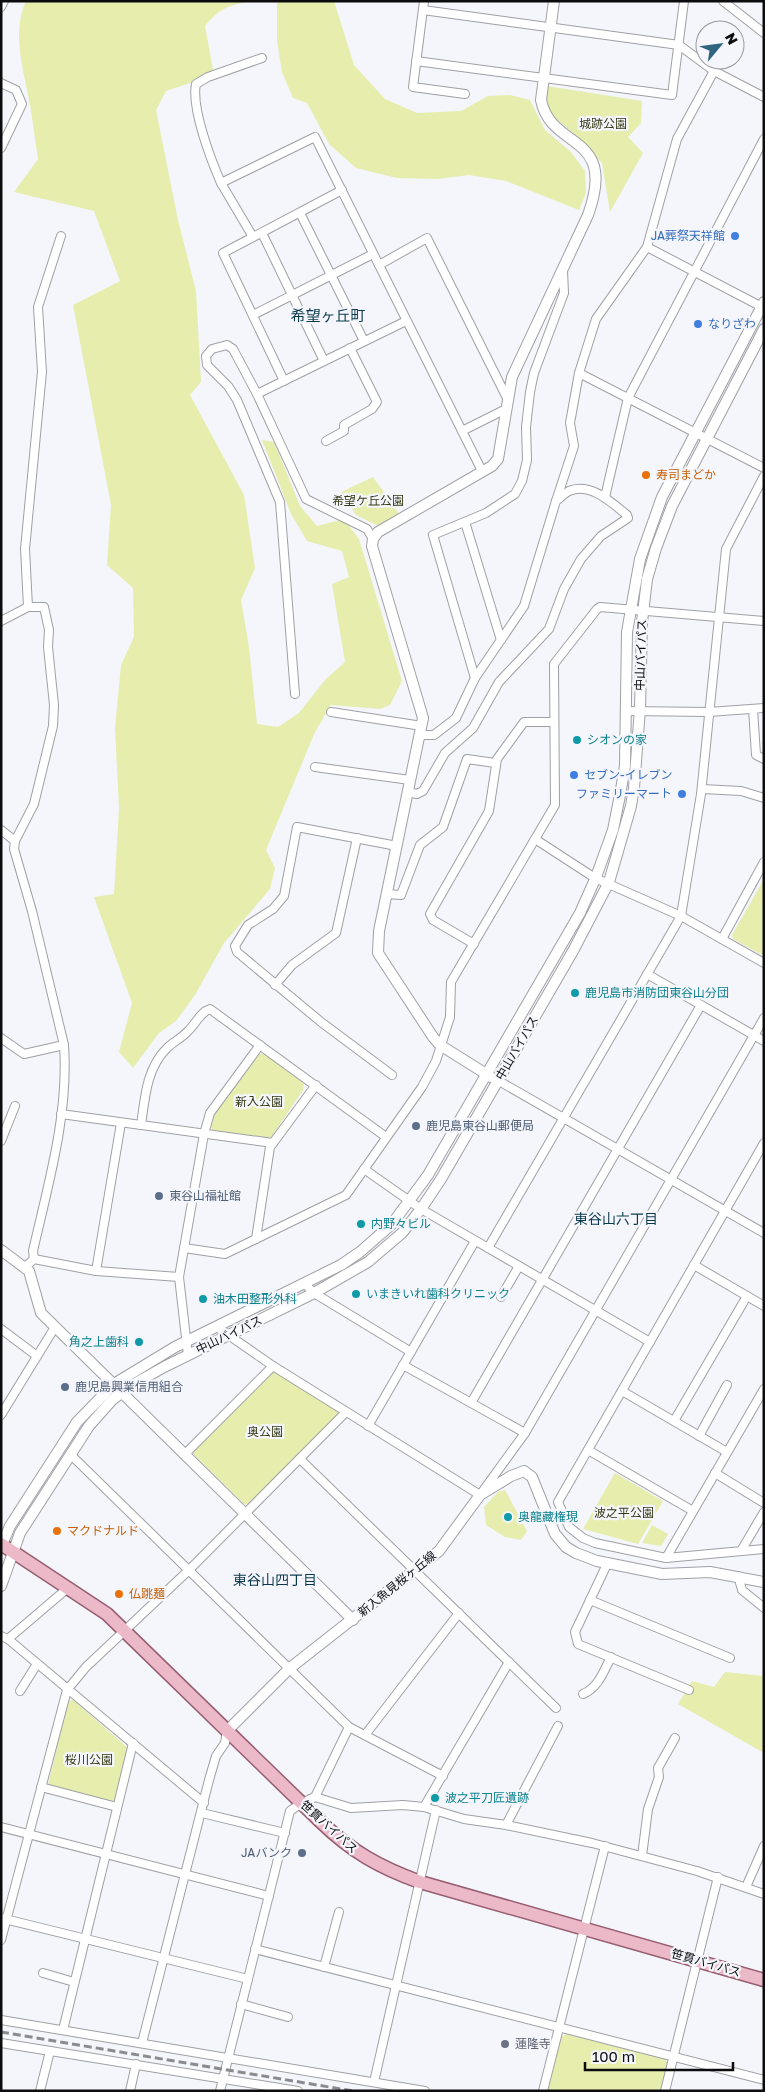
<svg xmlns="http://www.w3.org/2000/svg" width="765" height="2092" viewBox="0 0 765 2092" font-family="'Golos Text','Noto Sans JP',sans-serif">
	<rect width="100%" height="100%" fill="#f5f6fc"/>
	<g fill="#e6edad">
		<path d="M26 1H252C229 5 220 8 205 26L214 75 166 91 156 110 178 220 196 291 201 382 190 395 244 495 255 568 241 600 249 647 257 724 278 727 299 713 325 680 345 662 332 584 349 577 342 551 307 541 291 514 262 440 274 442 300 506 317 526 344 519 359 539 402 681 390 705 380 709 331 705 315 732 266 850 275 868 270 889 224 943 195 995 176 1021 159 1033 133 1068 119 1052 132 1003 94 897 114 894 119 808 115 728 121 665 134 637 133 588 107 565 111 505 73 305 120 281 94 211 14 192 38 159C35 141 33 122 30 105 24 71 11 34 26 1Z"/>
		<polygon points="277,1 334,1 354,65 385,99 417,113 461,111 488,96 510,95 530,100 545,130 571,152 585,171 586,193 579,210 506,181 469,175 437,179 397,178 356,168 329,144 307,103 293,98 282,72 277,41"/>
		<polygon points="547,86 642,101 641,123 628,137 643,153 610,212 602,163 572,132 549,113 546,99"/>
		<polygon points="373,477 400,515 380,527 356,515 341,492"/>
		<polygon points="764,879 764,956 733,939 732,935"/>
		<polygon points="258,1054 265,1054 304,1084 303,1090 272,1136 268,1138 213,1131 210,1125 211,1119"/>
		<polygon points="274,1372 337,1410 338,1415 249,1504 244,1504 193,1454 193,1449 268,1374"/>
		<polygon points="615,1473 663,1501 638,1544 583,1529"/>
		<polygon points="505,1490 527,1531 521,1540 505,1537 486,1525 484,1507 498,1492"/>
		<polygon points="652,1525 668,1534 661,1546 642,1543"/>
		<polygon points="725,1672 764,1676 764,1753 678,1704 692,1681 714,1687"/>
		<polygon points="73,1700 128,1748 116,1800 111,1804 48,1785 68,1701"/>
		<polygon points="566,2034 664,2058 668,2064 662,2091 548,2091 561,2037"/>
	</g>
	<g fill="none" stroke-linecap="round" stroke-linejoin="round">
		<defs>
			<g id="minor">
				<polyline points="424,1 413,87 465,94"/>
				<polyline points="723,1 764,33"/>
				<polyline points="1,7 4,1"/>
				<polyline points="423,10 679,45 714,71 764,97"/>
				<path d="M262 58 208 77 196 84C191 108 211 160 221 183L315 137 482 471"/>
				<polyline points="416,61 672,95 684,1"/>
				<polyline points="1,83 16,90 22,104 1,148"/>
				<polyline points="221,183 253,237"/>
				<polyline points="300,213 364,341"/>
				<polyline points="262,233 324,361"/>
				<polyline points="647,247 764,308"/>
				<polyline points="379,265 427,238 508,400"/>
				<polyline points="253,315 373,254"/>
				<polyline points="579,373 764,468"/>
				<polyline points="284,381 223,253 342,190"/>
				<polyline points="257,394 306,499 367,529 373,539"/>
				<polyline points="462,431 506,409"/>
				<polyline points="326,441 344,431 344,425 372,409 377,402 350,348"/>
				<polyline points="605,497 628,398 764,139"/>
				<polyline points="556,501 574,446 570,423 579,373 596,319 647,247 677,139 714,71"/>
				<polyline points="465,522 501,640"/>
				<polyline points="28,607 25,549 42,372 38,307 61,236"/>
				<path d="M1 621 28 607H44L49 630 48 647 54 705 53 726 34 804 15 841 14 849 32 911 64 1045C69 1114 48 1185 33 1251L34 1259"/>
				<polyline points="475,678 433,535 486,513 515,494 522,481 527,460 526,427 530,392 534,373 564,293 563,271"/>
				<polyline points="295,694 280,502 237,400 228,386 207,365 206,356 212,349 227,345 233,349 257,394 406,321"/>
				<polyline points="753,709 756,755 764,759"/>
				<polyline points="626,711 709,712 764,708"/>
				<polyline points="331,712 422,726"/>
				<polyline points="315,767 410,780"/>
				<polyline points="702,789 741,791 764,798"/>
				<path d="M407 792 417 794 423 791 445 753 473 728 499 682 549 629 564 589 581 559 601 536 628 518 627 515C612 503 591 482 569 491 565 493 560 498 556 501L524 606 475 678 456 718 434 735H421"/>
				<polyline points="1,830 15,841"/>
				<polyline points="535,839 595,878 681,916 764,963"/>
				<polyline points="387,894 401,895 420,845 443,827 467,759 495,763"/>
				<polyline points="722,939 764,862"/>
				<polyline points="474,944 433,920 430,914 489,811 497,759 524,722 554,722"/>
				<polyline points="647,974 764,1041"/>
				<polyline points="275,985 292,965 336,933 357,838"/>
				<polyline points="1,1038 24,1054 64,1045"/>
				<polyline points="392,1075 321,1022 237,952 235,946 248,925 273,909 284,896 297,827 397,846"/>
				<polyline points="499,1081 764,1233"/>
				<polyline points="61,1114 273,1143"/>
				<path d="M141 1125C145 1098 146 1069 167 1048 173 1042 182 1038 188 1031 196 1024 200 1012 210 1009L386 1137"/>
				<polyline points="1,1141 15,1106"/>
				<polyline points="764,1143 558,1502 569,1527 583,1538 595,1543 666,1558 764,1549"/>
				<polyline points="364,1169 421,1209 650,1342"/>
				<polyline points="256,1239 270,1147 316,1085"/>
				<polyline points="184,1248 225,1254 346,1195 422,1087 436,1061 450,1017 451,982 555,805 554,664 597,609 600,607 764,621"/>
				<polyline points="488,1248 681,916 701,794 726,549 764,476"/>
				<polyline points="694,1265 764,1306"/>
				<polyline points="25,1267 34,1259 96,1271 179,1277"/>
				<polyline points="96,1271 121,1123"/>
				<polyline points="306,1285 314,1293 411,1352"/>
				<polyline points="501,1297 519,1266"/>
				<polyline points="217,1327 273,1366 480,1495 525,1433 764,1018"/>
				<polyline points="1,1329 37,1356"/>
				<polyline points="188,1355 179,1277 204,1134 210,1113 260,1045"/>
				<polyline points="403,1365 525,1433"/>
				<polyline points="622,1391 727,1452"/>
				<polyline points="471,1403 701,1005"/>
				<polyline points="1,1415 55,1327"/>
				<polyline points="674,1421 747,1296"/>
				<polyline points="368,1426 475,1241"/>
				<polyline points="699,1436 727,1385"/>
				<polyline points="588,1450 693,1511"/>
				<polyline points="70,1454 349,1727 443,1776"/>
				<polyline points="184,1455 273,1366"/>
				<polyline points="300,1459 556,1708"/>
				<polyline points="715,1473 764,1503"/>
				<polyline points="741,1551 764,1512"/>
				<polyline points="666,1558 764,1389"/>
				<polyline points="608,1562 575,1632 578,1644 689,1690"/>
				<polyline points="738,1576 742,1590 764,1608"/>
				<polyline points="590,1600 730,1658"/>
				<polyline points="1,1636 8,1639 204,1803"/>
				<polyline points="8,1639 69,1587"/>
				<polyline points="20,1691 37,1664"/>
				<path d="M583 1694C598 1688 604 1671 611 1657"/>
				<polyline points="365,1735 459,1613"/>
				<polyline points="41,1787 117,1807"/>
				<polyline points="315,1797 349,1727"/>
				<polyline points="424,1807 509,1662"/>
				<polyline points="202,1813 285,1833"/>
				<polyline points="506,1825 558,1726"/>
				<polyline points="1,1827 269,1896"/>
				<polyline points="642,1856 648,1809 659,1777 658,1768 675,1738"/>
				<polyline points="746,1887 764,1846"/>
				<polyline points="1,1918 248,1979"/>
				<polyline points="1,1940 67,1690 86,1667 189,1570 346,1412"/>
				<polyline points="255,1949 764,2080"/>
				<polyline points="324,1967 339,1912"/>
				<polyline points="43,1973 74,1982"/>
				<polyline points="241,2004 288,2017"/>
				<polyline points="1,2020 425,2091"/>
				<polyline points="63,2030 133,1743"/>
				<polyline points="1,2043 298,2091"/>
				<polyline points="142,2043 209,1780 216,1756 225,1743 227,1731"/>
				<polyline points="374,2082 436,1810"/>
				<polyline points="40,2091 50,2051"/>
				<polyline points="130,2091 136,2064"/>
				<path d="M220 2091 290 1811C298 1805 305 1801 315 1797L351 1808 403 1805 424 1807 464 1819 506 1825 592 1843 697 1871 764 1894"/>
				<polyline points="543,2091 605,1846"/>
				<polyline points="665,2091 718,1877"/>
			</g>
			<g id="tertiary">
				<path d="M491 1077 440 1045 433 1037 378 953 379 931 423 718 372 546 373 539 378 532 492 466 498 459 512 377 588 215C618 132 551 151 541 100L554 1"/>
				<polyline points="1,1250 29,1271 41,1313 353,1620"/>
				<polyline points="1,1547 10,1526 77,1422 114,1384 175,1347 341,1265 360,1252 392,1224 428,1175 580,913 596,877 613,830 620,795 625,766 627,632 640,559 662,497 764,302"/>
				<polyline points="1,1586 20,1533 89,1426 112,1400 132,1385 164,1367 314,1293 368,1262 402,1233 421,1209 441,1179 573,951 609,882 631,806 634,788 640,709 642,622 647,579 656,548 672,506 764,329"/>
				<polyline points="227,1731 290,1668 439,1551 480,1495 511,1476 524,1471 532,1477 555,1534 566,1547 576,1553 597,1561 662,1574 710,1572 764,1582"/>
			</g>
			<path id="primary" d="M1 1544 107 1614 320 1821C352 1852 379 1867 420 1882L764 1980"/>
		</defs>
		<use href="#minor" stroke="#9fa0a5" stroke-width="10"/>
		<use href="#tertiary" stroke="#9fa0a5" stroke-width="12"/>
		<use href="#primary" stroke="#965e70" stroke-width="15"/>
		<use href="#minor" stroke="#fff" stroke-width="8"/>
		<use href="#tertiary" stroke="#fff" stroke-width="10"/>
		<use href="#primary" stroke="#ecb9c8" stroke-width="12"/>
		<polyline stroke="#8b8b8f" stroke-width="3" stroke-dasharray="8 4" stroke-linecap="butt" points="1,2032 353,2091"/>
	</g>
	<g fill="#3f7fe0" stroke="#f5f6fc" stroke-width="2">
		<circle cx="735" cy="236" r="5"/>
		<circle cx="698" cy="324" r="5"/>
		<circle cx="574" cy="775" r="5"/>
		<circle cx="682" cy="794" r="5"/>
	</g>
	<g fill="#e8710a" stroke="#f5f6fc" stroke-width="2">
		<circle cx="646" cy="475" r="5"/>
		<circle cx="57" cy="1531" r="5"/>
		<circle cx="119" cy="1594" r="5"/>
	</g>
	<g fill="#0f9aa8" stroke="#f5f6fc" stroke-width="2">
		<circle cx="577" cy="740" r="5"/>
		<circle cx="575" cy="993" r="5"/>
		<circle cx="361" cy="1224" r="5"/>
		<circle cx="356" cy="1294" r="5"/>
		<circle cx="203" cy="1299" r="5"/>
		<circle cx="139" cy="1342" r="5"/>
		<circle cx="508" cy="1517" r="5"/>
		<circle cx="435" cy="1798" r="5"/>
	</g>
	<g fill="#5c6f8a" stroke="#f5f6fc" stroke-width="2">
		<circle cx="416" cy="1126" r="5"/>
		<circle cx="159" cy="1196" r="5"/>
		<circle cx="65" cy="1387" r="5"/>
		<circle cx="302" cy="1853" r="5"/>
	</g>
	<circle fill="#6b7280" stroke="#f5f6fc" stroke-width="2" cx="505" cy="2044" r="5"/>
	<g text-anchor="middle" stroke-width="4.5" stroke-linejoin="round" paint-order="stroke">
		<g font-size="12" fill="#353813" stroke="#f5f6fc">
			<text x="603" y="128">城跡公園</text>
			<text x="368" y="505">希望ケ丘公園</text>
			<text x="259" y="1106">新入公園</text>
			<text x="265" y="1436">奥公園</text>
			<text x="624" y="1517">波之平公園</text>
			<text x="89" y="1764">桜川公園</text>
		</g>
		<g font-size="12" fill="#366cbe" stroke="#f5f6fc" text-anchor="end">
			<text x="725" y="240">JA葬祭天祥館</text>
			<text x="708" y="328" text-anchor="start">なりざわ</text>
			<text x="584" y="779" text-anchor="start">セブン-イレブン</text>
			<text x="672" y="798">ファミリーマート</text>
		</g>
		<g font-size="12" fill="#c56008" stroke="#f5f6fc" text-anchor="start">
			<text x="656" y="479">寿司まどか</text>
			<text x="67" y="1535">マクドナルド</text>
			<text x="129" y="1598">仏跳麺</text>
		</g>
		<g font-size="12" fill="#0c0c0e" stroke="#f5f6fc">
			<text transform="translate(641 655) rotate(-88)" y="4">中山バイパス</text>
			<text transform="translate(517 1048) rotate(-60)" y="4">中山バイパス</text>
			<text transform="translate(229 1335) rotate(-26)" y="4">中山バイパス</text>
			<text transform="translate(397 1584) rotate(-39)" y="4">新入魚見桜ヶ丘線</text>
			<text transform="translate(329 1827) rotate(42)" y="4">笹貫バイパス</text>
			<text transform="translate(706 1963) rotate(16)" y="4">笹貫バイパス</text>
		</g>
		<g font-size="12" fill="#0d838f" stroke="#f5f6fc" text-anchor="start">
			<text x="587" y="744">シオンの家</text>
			<text x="585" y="997">鹿児島市消防団東谷山分団</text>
			<text x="371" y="1228">内野々ビル</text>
			<text x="366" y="1298">いまきいれ歯科クリニック</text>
			<text x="213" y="1303">油木田整形外科</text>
			<text x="129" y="1346" text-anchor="end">角之上歯科</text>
			<text x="518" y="1521">奥龍藏権現</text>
			<text x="445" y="1802">波之平刀匠遺跡</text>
		</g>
		<g font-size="12" fill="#4e5e75" stroke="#f5f6fc" text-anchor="start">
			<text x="426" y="1130">鹿児島東谷山郵便局</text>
			<text x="169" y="1200">東谷山福祉館</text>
			<text x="75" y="1391">鹿児島興業信用組合</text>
			<text x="292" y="1857" text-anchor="end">JAバンク</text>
		</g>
		<g font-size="12" fill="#5b616d" stroke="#f5f6fc" text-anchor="start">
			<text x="515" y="2048">蓮隆寺</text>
		</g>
		<g font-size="14" fill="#09374c" stroke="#f5f6fc">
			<text x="616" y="1224">東谷山六丁目</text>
			<text x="275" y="1585">東谷山四丁目</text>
		</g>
		<g font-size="15" fill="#09374c" stroke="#f5f6fc">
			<text x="328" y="321">希望ヶ丘町</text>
		</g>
	</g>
	<rect width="765" height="2092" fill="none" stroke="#0c0c0e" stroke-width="5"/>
	<g transform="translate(720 45) rotate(61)"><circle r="24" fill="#f5f6fc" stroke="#98989d"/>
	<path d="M0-4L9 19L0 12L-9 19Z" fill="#306581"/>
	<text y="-8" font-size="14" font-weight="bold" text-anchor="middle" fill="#0c0c0e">N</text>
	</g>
	<path d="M585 2062v8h148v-8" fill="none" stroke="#0c0c0e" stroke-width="2.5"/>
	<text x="592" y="2062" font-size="15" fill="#0c0c0e" stroke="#f5f6fc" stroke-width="4" paint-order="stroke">100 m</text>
</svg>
